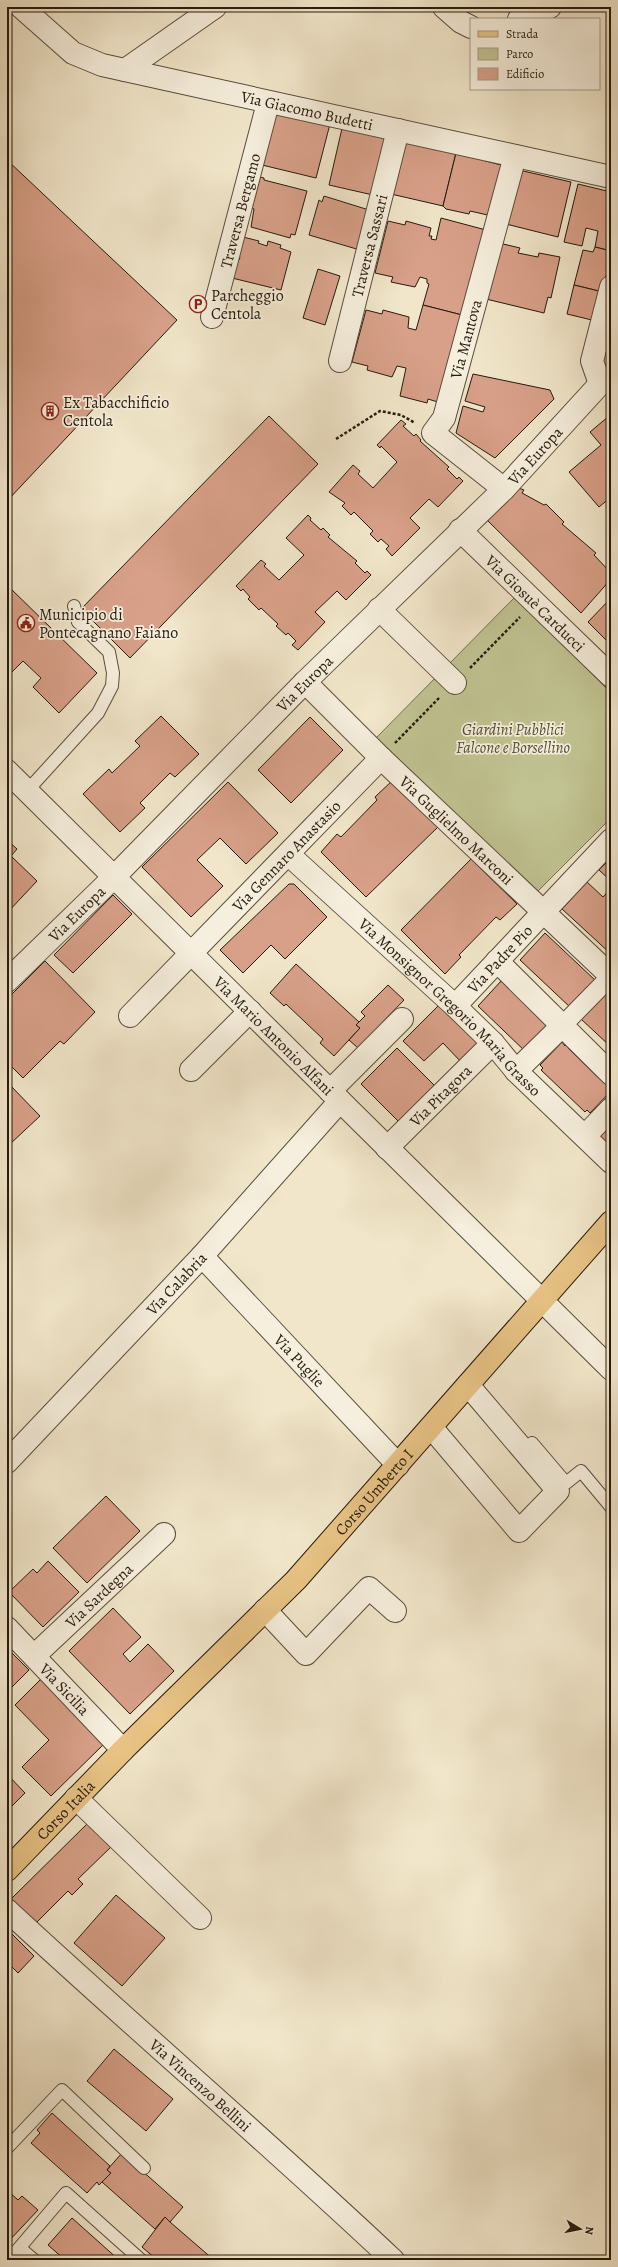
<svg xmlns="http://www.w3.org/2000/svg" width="618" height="2267" viewBox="0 0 618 2267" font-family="Alegreya,serif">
	<rect width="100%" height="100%" fill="#f1e6ca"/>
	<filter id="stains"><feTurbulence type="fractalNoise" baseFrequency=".005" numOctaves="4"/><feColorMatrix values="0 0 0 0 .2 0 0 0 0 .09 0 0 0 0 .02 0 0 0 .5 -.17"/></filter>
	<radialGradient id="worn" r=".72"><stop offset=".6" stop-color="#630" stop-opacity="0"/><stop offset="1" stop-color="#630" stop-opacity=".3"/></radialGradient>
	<polygon fill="#c1c392" stroke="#746e4f" points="515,597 611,693 611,818 533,896 375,739"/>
	<g fill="#d8a089" stroke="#261a0c">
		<polygon points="276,110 330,124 316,178 262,165"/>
		<polygon points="343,124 387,135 373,195 329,185"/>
		<polygon points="403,142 456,153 443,206 391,194"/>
		<polygon points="456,153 483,156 482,160 505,166 492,216 470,211 469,214 446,209 443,206"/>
		<polygon points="7,160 177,320 7,501"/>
		<polygon points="519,170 571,182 558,237 506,224"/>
		<polygon points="260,177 264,178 264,180 307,191 295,235 291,234 290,238 251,227 254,209 252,208"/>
		<polygon points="578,184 611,192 611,251 595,247 598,231 586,228 582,246 564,242"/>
		<polygon points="324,196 369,210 360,250 309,235 319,200 322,202"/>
		<polygon points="441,218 486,230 466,316 423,305 429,284 427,283 427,279 420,277 415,287 391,282 393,277 375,273 388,221 405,225 406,221 431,228 429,236 432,236 431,239 436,240"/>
		<polygon points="243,237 259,241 258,243 267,246 268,241 281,245 280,248 291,252 281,290 232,278 237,259 239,260 240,257 238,256"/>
		<polygon points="499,243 520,248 518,253 538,257 539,253 560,257 551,298 548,297 544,313 486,299"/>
		<polygon points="595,247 611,251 603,292 574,285 583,250 593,252"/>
		<polygon points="318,269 340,276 325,325 303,318"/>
		<polygon points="574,285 603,292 596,321 567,314"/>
		<polygon points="423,305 466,316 441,403 428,399 427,403 400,396 406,368 397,366 392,377 367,370 368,366 352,362 366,310 382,314 383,310 409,317 408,328 416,330"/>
		<polygon points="473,374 550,390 554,399 495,458 456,433 463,406 483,412 485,407 465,401"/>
		<polygon points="269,416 318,464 130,658 81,609"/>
		<polygon points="609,416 611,418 611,497 599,507 569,472 601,445 590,432"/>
		<polygon points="401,420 406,424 403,426 414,436 416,434 421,440 420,441 449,467 447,469 457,479 459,477 463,481 438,507 429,499 410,518 420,528 392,556 386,549 389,546 381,539 378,542 370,534 373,531 354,512 351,515 342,506 345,503 329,492 353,465 360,471 358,474 373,488 397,462 381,446 380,448 377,445"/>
		<polygon points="516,487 524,490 522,493 544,505 546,504 564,522 562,524 596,553 594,555 611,573 611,579 581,613 486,519"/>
		<polygon points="308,515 311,518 310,520 321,530 323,528 330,535 328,537 357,561 355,563 365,573 367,571 371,575 346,600 337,591 315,612 325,622 298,650 292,645 296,641 288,633 286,635 276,626 278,624 261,608 259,610 248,599 250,597 243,589 241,591 236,586 261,560 266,564 264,566 279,580 304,555 286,538"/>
		<polygon points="7,585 97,673 59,713 33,687 41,678 23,661 7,677"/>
		<polygon points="611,598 611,645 588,622"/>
		<polygon points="161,716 199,754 175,777 170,773 140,803 145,808 120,832 83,794 109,769 112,773 140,746 135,741"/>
		<polygon points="310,717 343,750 291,803 258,770"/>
		<polygon points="393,780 439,826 366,897 321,852 337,834 341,837 377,800 375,797"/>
		<polygon points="228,782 278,833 246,864 220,838 197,860 223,886 191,917 142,867"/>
		<polygon points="7,840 17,849 11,856 37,881 7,913"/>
		<polygon points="611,858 611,881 599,870"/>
		<polygon points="471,859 517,904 500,920 496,917 459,955 461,957 445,974 401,930"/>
		<polygon points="587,882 603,897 611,888 611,954 562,909"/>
		<polygon points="289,884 294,884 327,917 285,959 271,945 243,973 220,950"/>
		<polygon points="113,895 132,914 73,973 54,955"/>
		<polygon points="545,933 596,981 571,1008 520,960"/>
		<polygon points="45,961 95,1012 64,1044 60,1041 23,1078 7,1062 7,999"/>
		<polygon points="296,964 359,1022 356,1025 360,1028 334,1056 320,1043 323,1039 286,1004 284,1006 270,993"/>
		<polygon points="502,980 552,1028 528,1054 478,1006"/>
		<polygon points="388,985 404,1000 358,1048 349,1040 360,1028 356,1025 365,1016 361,1012"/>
		<polygon points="606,992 611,996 611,1047 581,1019"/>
		<polygon points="443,1001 484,1043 463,1064 443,1043 424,1061 403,1041"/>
		<polygon points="562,1042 565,1046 567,1044 569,1049 603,1082 605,1080 610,1085 611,1091 590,1113 587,1110 585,1112 541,1070 543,1068 540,1065"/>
		<polygon points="397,1048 438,1089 402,1125 361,1084"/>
		<polygon points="7,1082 40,1116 9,1145 7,1143"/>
		<polygon points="611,1117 611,1149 595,1134"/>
		<polygon points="106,1496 140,1531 87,1583 53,1548"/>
		<polygon points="48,1561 79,1592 43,1627 9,1592 33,1569 37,1573"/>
		<polygon points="113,1608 141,1637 123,1654 130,1662 148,1644 174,1671 130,1714 69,1651"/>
		<polygon points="7,1648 29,1670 7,1692"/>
		<polygon points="41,1679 104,1744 51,1796 22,1767 49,1740 15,1705"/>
		<polygon points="7,1774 25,1793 7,1811"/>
		<polygon points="89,1822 112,1846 78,1879 83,1884 72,1895 68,1891 35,1924 11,1899"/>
		<polygon points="116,1895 165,1938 122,1986 74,1943"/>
		<polygon points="7,1929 34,1956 18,1973 7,1962"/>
		<polygon points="114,2049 173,2099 146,2131 87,2081"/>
		<polygon points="52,2113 110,2166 107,2170 111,2173 99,2185 97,2182 87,2193 31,2143 40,2133 37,2130"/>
		<polygon points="122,2153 183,2207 170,2222 165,2217 155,2229 102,2182 111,2173 107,2170"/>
		<polygon points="7,2190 18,2200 22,2196 38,2210 7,2243"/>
		<polygon points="165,2217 170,2222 214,2260 157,2260 142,2247"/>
		<polygon points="72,2218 119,2260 65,2260 48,2245"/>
	</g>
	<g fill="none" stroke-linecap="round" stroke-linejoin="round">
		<defs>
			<g id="service">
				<polyline points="27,791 98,713 112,686 113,673 109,652 78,622 74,606"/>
				<polyline points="532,1443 566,1483 581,1471 611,1507"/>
				<polyline points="7,2148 62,2090 144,2168"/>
				<polyline points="20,2248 34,2260"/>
				<polyline points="9,2260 66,2193 141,2260"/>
			</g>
			<polyline id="pedestrian" points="562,1026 611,976"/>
			<g id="minor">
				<path id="s1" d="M21 7 73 53 102 65 611 177"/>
				<polyline points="444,7 461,22 471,27"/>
				<polyline points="519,19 550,7"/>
				<polyline points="125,70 215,7"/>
				<path id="s2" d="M212 317 268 103"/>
				<path id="s3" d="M340 361 398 130"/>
				<polyline points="600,384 592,361 611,287"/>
				<path id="s4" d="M504 489 433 433 444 418 515 156"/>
				<path id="s5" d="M460 530 611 676"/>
				<polyline points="379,609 455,683"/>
				<path id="s6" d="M305 682 381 758 611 976"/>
				<path id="s7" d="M7 771 611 1369"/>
				<path id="s8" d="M288 854 455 1006 493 1043 516 1071 611 1162"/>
				<polyline points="497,961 611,1074"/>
				<path id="s9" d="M7 981 114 877 305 682 504 489 600 384 611 377"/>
				<path id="s10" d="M455 1006 611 840"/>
				<path id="s11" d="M130 1016 381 758"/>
				<polyline points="191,1070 250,1011"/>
				<polyline points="516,1071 562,1026"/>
				<polyline points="330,1091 402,1019"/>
				<polyline points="585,1136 611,1109"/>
				<path id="s12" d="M387 1148 493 1043"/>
				<path id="s13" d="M202 1256 398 1465"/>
				<polyline points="431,1427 519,1531 558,1491 468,1385"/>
				<path id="s14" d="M7 1462 202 1256 340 1101"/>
				<polyline points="265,1610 306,1654 369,1588 395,1611"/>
				<path id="s15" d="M7 1628 123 1750"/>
				<path id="s16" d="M34 1656 164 1534"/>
				<polyline points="76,1798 200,1918"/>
				<path id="s17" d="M7 1910C134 2028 267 2141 393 2260"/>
			</g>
			<g id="primary">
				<path id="s18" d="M7 1870 123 1750 296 1580 611 1222"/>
			</g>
		</defs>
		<use href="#service" stroke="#594d3c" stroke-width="14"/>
		<use href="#pedestrian" stroke="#594d3c" stroke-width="20"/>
		<use href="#minor" stroke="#594d3c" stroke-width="24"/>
		<use href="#primary" stroke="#261a0c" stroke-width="24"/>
		<g stroke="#261a0c" stroke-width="2.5" stroke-dasharray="3 2" stroke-linecap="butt">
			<polyline points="336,439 380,411 401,415 415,423"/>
			<polyline points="470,668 520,617"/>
			<polyline points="395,743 439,698"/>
		</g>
		<use href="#service" stroke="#f6efdd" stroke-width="12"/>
		<use href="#pedestrian" stroke="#f6efdd" stroke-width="18"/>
		<use href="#minor" stroke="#f6efdd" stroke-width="22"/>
		<use href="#primary" stroke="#e8c385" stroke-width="22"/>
	</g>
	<defs>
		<symbol id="parking-ring" viewBox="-11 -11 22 22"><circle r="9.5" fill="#f6efdd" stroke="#8f2418" stroke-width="1.5"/><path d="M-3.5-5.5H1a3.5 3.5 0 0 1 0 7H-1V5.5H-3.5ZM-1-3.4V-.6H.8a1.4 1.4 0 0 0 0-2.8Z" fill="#8f2418"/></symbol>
		<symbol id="building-ring" viewBox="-11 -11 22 22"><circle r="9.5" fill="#f6efdd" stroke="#8f2418" stroke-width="1.5"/><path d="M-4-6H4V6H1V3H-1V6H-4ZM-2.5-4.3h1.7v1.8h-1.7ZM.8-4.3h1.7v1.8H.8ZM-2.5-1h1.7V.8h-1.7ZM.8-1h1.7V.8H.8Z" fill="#8f2418"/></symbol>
		<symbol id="civic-ring" viewBox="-11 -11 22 22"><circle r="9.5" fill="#f6efdd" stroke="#8f2418" stroke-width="1.5"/><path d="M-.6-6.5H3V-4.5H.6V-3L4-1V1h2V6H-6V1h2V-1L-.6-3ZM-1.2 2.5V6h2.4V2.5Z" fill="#8f2418"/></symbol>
	</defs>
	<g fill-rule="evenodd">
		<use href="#parking-ring" x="188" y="294" width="20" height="20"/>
		<use href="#building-ring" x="40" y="401" width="20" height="20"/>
		<use href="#civic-ring" x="16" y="613" width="20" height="20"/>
	</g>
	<g text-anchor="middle" stroke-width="3.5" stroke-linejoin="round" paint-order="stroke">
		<g font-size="16" fill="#261a0c" stroke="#f6efdd">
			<text dy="6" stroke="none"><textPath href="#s1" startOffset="311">Via Giacomo Budetti</textPath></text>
			<text dy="6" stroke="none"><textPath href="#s2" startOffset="110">Traversa Bergamo</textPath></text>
			<text dy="6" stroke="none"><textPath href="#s3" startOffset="119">Traversa Sassari</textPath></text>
			<text dy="6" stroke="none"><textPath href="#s4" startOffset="191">Via Mantova</textPath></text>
			<text dy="6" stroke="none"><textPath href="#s9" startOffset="745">Via Europa</textPath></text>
			<text dy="6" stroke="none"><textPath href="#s5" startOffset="105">Via Giosuè Carducci</textPath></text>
			<text dy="6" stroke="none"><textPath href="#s9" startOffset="421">Via Europa</textPath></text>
			<text dy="6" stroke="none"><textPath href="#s6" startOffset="212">Via Guglielmo Marconi</textPath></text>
			<text dy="6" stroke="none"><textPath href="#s11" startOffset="224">Via Gennaro Anastasio</textPath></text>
			<text dy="6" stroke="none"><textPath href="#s9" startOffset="97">Via Europa</textPath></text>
			<text dy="6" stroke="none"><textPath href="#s10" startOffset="65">Via Padre Pio</textPath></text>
			<text dy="6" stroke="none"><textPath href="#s8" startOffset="223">Via Monsignor Gregorio Maria Grasso</textPath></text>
			<text dy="6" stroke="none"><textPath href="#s7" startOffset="376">Via Mario Antonio Alfani</textPath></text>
			<text dy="6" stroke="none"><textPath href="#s12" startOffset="75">Via Pitagora</textPath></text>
			<text dy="6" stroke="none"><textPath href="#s14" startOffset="246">Via Calabria</textPath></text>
			<text dy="6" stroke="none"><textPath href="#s13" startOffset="143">Via Puglie</textPath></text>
			<text dy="6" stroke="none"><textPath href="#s18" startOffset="527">Corso Umberto I</textPath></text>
			<text dy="6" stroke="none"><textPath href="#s16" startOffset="89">Via Sardegna</textPath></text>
			<text dy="6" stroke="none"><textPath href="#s15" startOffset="84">Via Sicilia</textPath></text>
			<text dy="6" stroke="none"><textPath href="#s18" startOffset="84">Corso Italia</textPath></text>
			<text dy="6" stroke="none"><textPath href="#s17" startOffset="261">Via Vincenzo Bellini</textPath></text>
		</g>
		<g font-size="16" fill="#261a0c" stroke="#f6efdd" text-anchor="start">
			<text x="211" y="301">Parcheggio<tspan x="211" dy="18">Centola</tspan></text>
			<text x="63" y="408">Ex Tabacchificio<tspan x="63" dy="18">Centola</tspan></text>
			<text x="39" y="620">Municipio di<tspan x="39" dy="18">Pontecagnano Faiano</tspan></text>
		</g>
		<g font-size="16" font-style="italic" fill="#544d34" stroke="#f6efdd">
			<text x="513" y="735">Giardini Pubblici<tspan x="513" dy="18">Falcone e Borsellino</tspan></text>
		</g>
	</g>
	<rect width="618" height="2267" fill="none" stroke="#f1e6ca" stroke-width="24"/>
	<rect x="8" y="8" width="602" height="2251" fill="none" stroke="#261a0c" stroke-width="2"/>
	<rect x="12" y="12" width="594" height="2243" fill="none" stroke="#261a0c"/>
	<rect x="470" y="18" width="130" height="72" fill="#f6efdd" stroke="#a39a89"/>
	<rect x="478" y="31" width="20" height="6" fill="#e8c385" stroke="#a39a89"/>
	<text x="506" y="38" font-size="12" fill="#261a0c">Strada</text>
	<rect x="478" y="48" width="20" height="12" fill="#c1c392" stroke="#a39a89"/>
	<text x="506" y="58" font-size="12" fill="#261a0c">Parco</text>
	<rect x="478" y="68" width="20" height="12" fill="#d8a089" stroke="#a39a89"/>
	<text x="506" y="78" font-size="12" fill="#261a0c">Edificio</text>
	<g transform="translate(580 2229) rotate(100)" stroke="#f6efdd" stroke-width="3" paint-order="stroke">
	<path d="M0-3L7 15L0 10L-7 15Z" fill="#261a0c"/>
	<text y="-6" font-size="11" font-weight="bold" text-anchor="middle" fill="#261a0c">N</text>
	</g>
	<rect width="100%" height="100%" filter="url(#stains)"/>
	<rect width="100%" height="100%" fill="url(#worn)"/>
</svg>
